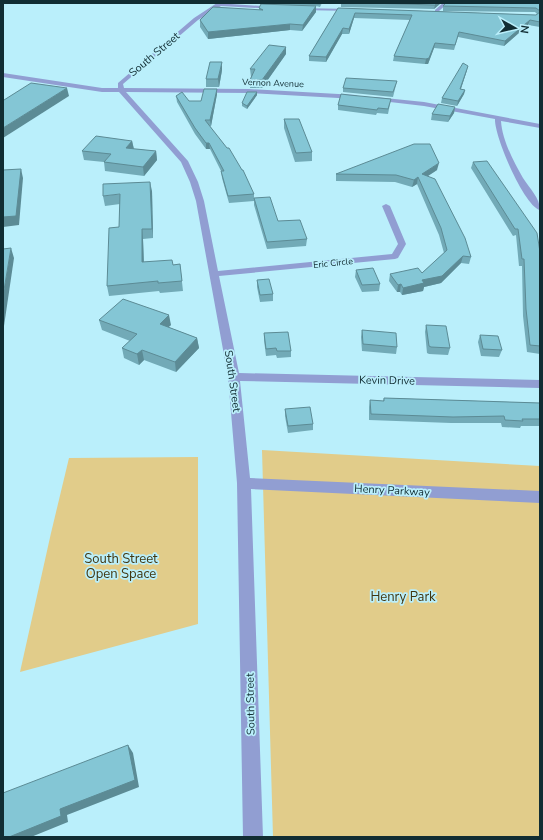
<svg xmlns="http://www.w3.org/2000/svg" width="543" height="840" viewBox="0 0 543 840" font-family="'Nunito Sans',sans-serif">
	<rect width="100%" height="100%" fill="#baeffb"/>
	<g fill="#e1cc8a">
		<polygon points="262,450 540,466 540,837 273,837"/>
		<polygon points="198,457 198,624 20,672 51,533 69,458"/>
	</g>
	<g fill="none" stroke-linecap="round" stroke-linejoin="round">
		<g fill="#919ed2" fill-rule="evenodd">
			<polygon points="217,3 276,7 278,8 276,9 221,6 198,20 123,84 124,88 249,89 356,95 359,97 356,99 249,93 126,92 188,161 198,182 204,201 218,271 392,254 398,244 382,206 386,204 390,206 406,244 398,258 395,259 219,276 239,373 540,380 540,388 240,381 250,478 540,491 540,503 251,489 263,837 243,837 237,483 228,377 196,201 190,182 181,162 119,92 102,92 3,77 3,73 102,88 118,88 118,83 194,18"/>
			<polygon points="443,3 448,3 439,11 439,14 435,14 435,10"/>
			<polygon points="298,8 352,9 354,10 352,11 300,10"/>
			<path d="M375 97 424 102 540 124V128L501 121C502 140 514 162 523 178 530 189 540 198 540 210 524 206 494 136 495 119L424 106 373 100 372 99Z"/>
		</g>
	</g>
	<g fill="#72aab7">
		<polygon points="264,3 322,3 320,7 316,6 316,12 302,31 290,30 208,39 200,27 200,20 259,10 259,8 264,4"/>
		<polygon points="341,3 441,3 434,9 341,7"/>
		<polygon points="540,3 540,27 528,25 504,46 458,37 454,50 434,48 428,64 425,64 393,61 394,56 410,20 354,18 349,34 342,34 326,62 309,61 309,56 338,8 536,15 537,14 535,12 443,11 443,6"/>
		<polygon points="286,54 262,88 250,88 250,80 251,77 250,69"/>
		<polygon points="222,70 219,87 206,87 206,79"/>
		<polygon points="467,70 461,89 465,90 464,94 457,106 441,103 442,98"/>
		<polygon points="397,81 393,97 343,92 343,88"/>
		<polygon points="257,92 257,95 247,109 242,106 242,103"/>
		<polygon points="217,94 211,126 210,126 254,194 254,198 278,221 307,239 306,246 267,249 254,205 254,201 229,203 222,178 221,171 210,149 206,149 195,134 177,102 176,96 189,101 201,101"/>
		<polygon points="391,99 388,114 377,113 376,115 338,110 338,105"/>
		<polygon points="455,107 454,113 448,122 431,120 432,114"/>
		<polygon points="284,119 312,152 312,161 295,162 284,128"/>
		<polygon points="132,141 134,149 156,151 157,160 144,176 105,171 104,162 84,160 82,151"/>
		<polygon points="473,162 540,252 540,354 527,352 523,316 522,266 519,266 516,235 513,236 471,168"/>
		<polygon points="437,170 428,176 471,257 469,264 461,263 441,283 424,287 423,291 402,295 400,292 397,292 389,281 390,274 422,273 444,253 439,235 417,184 412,187 395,182 336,181 336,174"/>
		<polygon points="152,191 153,238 143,239 144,262 173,265 180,264 183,291 160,293 159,291 109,296 107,286 119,227 120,204 105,206 103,196"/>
		<polygon points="356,270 380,284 379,291 362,292 355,277"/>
		<polygon points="257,280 273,294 273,301 260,302 257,287"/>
		<polygon points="99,320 171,325 168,327 197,338 199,348 176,372 144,360 139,365 124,358 122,348 130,341 102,330"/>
		<polygon points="426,325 450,348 448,355 429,354 427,353 425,332"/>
		<polygon points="362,330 397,347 396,354 362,351 361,337"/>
		<polygon points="264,333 291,351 291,357 277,358 276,355 266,356 264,340"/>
		<polygon points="480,335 502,350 499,357 481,356 478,342"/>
		<polygon points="384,398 540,403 540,426 521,426 520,428 502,427 501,423 451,423 369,420 369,407 370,400 383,401"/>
		<polygon points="285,409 313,424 313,430 288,433 285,416"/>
	</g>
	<g fill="#5c8b95">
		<polygon points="437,3 441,3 434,9 435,5"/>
		<polygon points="316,6 316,12 302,31 303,25"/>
		<polygon points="355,13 354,18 349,34 349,29"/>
		<polygon points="530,20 528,25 504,46 505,41"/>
		<polygon points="290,24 290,30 208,39 208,32"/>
		<polygon points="343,28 342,34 326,62 326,57"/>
		<polygon points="435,43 434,48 428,64 425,64 426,59"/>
		<polygon points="286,47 286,54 262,88 262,80"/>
		<polygon points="222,62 222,70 219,87 218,79"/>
		<polygon points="468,66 467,70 459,94 460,89"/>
		<polygon points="67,88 69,96 3,138 3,128"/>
		<polygon points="217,89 217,94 211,126 210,120"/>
		<polygon points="465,90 464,94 457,106 458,101"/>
		<polygon points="257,92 257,95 247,109 247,106"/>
		<polygon points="455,107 454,113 448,122 450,116"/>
		<polygon points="132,141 134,150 126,148"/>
		<polygon points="206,143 209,143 210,149 206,149"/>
		<polygon points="156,151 157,160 144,176 143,167"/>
		<polygon points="439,163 437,170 420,181 422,174"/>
		<polygon points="21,169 23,178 19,225 3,227 3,217"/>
		<polygon points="418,177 417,184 412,187 414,180"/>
		<polygon points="150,182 152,191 153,238 152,229"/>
		<polygon points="142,229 143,239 144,272 142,262"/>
		<polygon points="11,248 14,258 4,326 3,324 3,296"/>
		<polygon points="463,256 461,263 441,283 424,287 423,291 402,295 403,288"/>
		<polygon points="401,284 400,292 397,292 398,285"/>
		<polygon points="169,315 171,325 161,334 160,324"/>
		<polygon points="197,338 199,348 176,372 175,362"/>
		<polygon points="142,350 144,360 139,365 137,354"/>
		<polygon points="128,745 133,753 139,787 67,815 68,822 31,837 9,837 60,809"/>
	</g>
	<g fill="#84c6d5" stroke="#5c8b95">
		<polygon points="276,3 321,3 320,4"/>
		<polygon points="368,3 437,3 435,5"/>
		<polygon points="446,3 540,3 540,11 536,8 443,6"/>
		<polygon points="261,4 316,6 303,25 290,24 208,32 200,20 213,7 263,10 259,8"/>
		<polygon points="338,8 536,15 540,12 540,22 530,20 505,41 459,32 455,45 435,43 429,58 426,59 394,56 412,15 355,13 349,29 343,28 326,57 309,56"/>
		<polygon points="269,45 286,47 262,80 250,80 255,69 250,69"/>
		<polygon points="210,62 222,62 218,79 206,79"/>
		<polygon points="463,63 468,66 460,89 465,90 458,101 442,98"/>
		<polygon points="346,78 397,81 393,92 343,88"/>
		<polygon points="31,83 67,88 3,128 3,100 4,100"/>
		<polygon points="204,89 217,89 210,120 205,120 227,148 229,148 242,170 243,170 254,194 228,196 221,171 224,171 209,143 206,143 195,128 176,96 182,92 189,101 201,101"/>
		<polygon points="247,92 257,92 247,106 242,103"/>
		<polygon points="341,94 349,95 391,99 388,109 378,108 377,110 338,105"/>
		<polygon points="438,104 455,107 450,116 432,114"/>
		<polygon points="284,119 299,119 312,152 296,153"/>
		<polygon points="96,136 132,141 126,148 156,151 143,167 104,162 111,154 82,151"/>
		<polygon points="414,144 430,144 439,163 422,174 435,179 465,238 471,257 463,256 442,276 422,280 424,283 403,288 401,284 398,285 390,274 418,268 422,273 447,250 441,228 418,177 414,180 396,175 336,174"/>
		<polygon points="487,161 537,233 540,252 540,346 530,345 526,309 524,259 522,259 518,229 515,229 473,162"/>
		<polygon points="21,169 16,216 3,217 3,170"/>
		<polygon points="150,182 152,229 142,229 142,262 172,260 173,265 180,264 182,281 158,283 158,281 107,286 109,228 119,227 120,194 103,196 103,184"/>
		<polygon points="270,197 278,221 300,220 307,239 267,242 254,198"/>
		<polygon points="11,248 3,296 3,249"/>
		<polygon points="373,268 380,284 362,285 356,270"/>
		<polygon points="269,279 273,294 260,295 257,280"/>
		<polygon points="123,299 169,315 160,324 197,338 175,362 142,350 137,354 122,348 137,334 99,320"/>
		<polygon points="426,325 446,326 450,348 431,347 429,346"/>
		<polygon points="362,330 396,333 397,347 363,344"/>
		<polygon points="288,332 291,351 277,351 276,348 266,349 264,333"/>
		<polygon points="480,335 498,336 502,350 483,349"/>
		<polygon points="384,398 540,403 540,419 522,419 523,421 505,420 504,416 453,417 371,414 370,400 384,401"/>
		<polygon points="310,407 313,424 288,426 285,409"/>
		<polygon points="128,745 135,780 60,809 61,816 9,837 3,837 3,793"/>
	</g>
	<g text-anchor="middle" stroke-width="3.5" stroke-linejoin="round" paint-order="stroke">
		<g font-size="9" fill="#112d33" stroke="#baeffb">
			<text transform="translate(273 83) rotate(2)" y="3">Vernon Avenue</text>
			<text transform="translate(333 263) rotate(-6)" y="3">Eric Circle</text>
		</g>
		<g font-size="11" fill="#112d33" stroke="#baeffb">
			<text transform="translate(154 54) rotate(-40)" y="4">South Street</text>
			<text transform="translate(387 380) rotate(1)" y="4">Kevin Drive</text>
			<text transform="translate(233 381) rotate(82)" y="4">South Street</text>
			<text transform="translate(392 490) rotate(3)" y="4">Henry Parkway</text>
			<text transform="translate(250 704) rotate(-91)" y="4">South Street</text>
		</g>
		<g font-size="13" fill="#413610" stroke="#baeffb">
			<text x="121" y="563">South Street<tspan x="121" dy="15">Open Space</tspan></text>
			<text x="403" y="601">Henry Park</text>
		</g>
	</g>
	<rect width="543" height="840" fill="none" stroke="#112d33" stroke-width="8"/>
	<g transform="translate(515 28) rotate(98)" stroke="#baeffb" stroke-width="3" paint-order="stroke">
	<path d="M0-3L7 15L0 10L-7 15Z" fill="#112d33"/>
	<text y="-6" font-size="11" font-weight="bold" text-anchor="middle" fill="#112d33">N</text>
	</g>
</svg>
